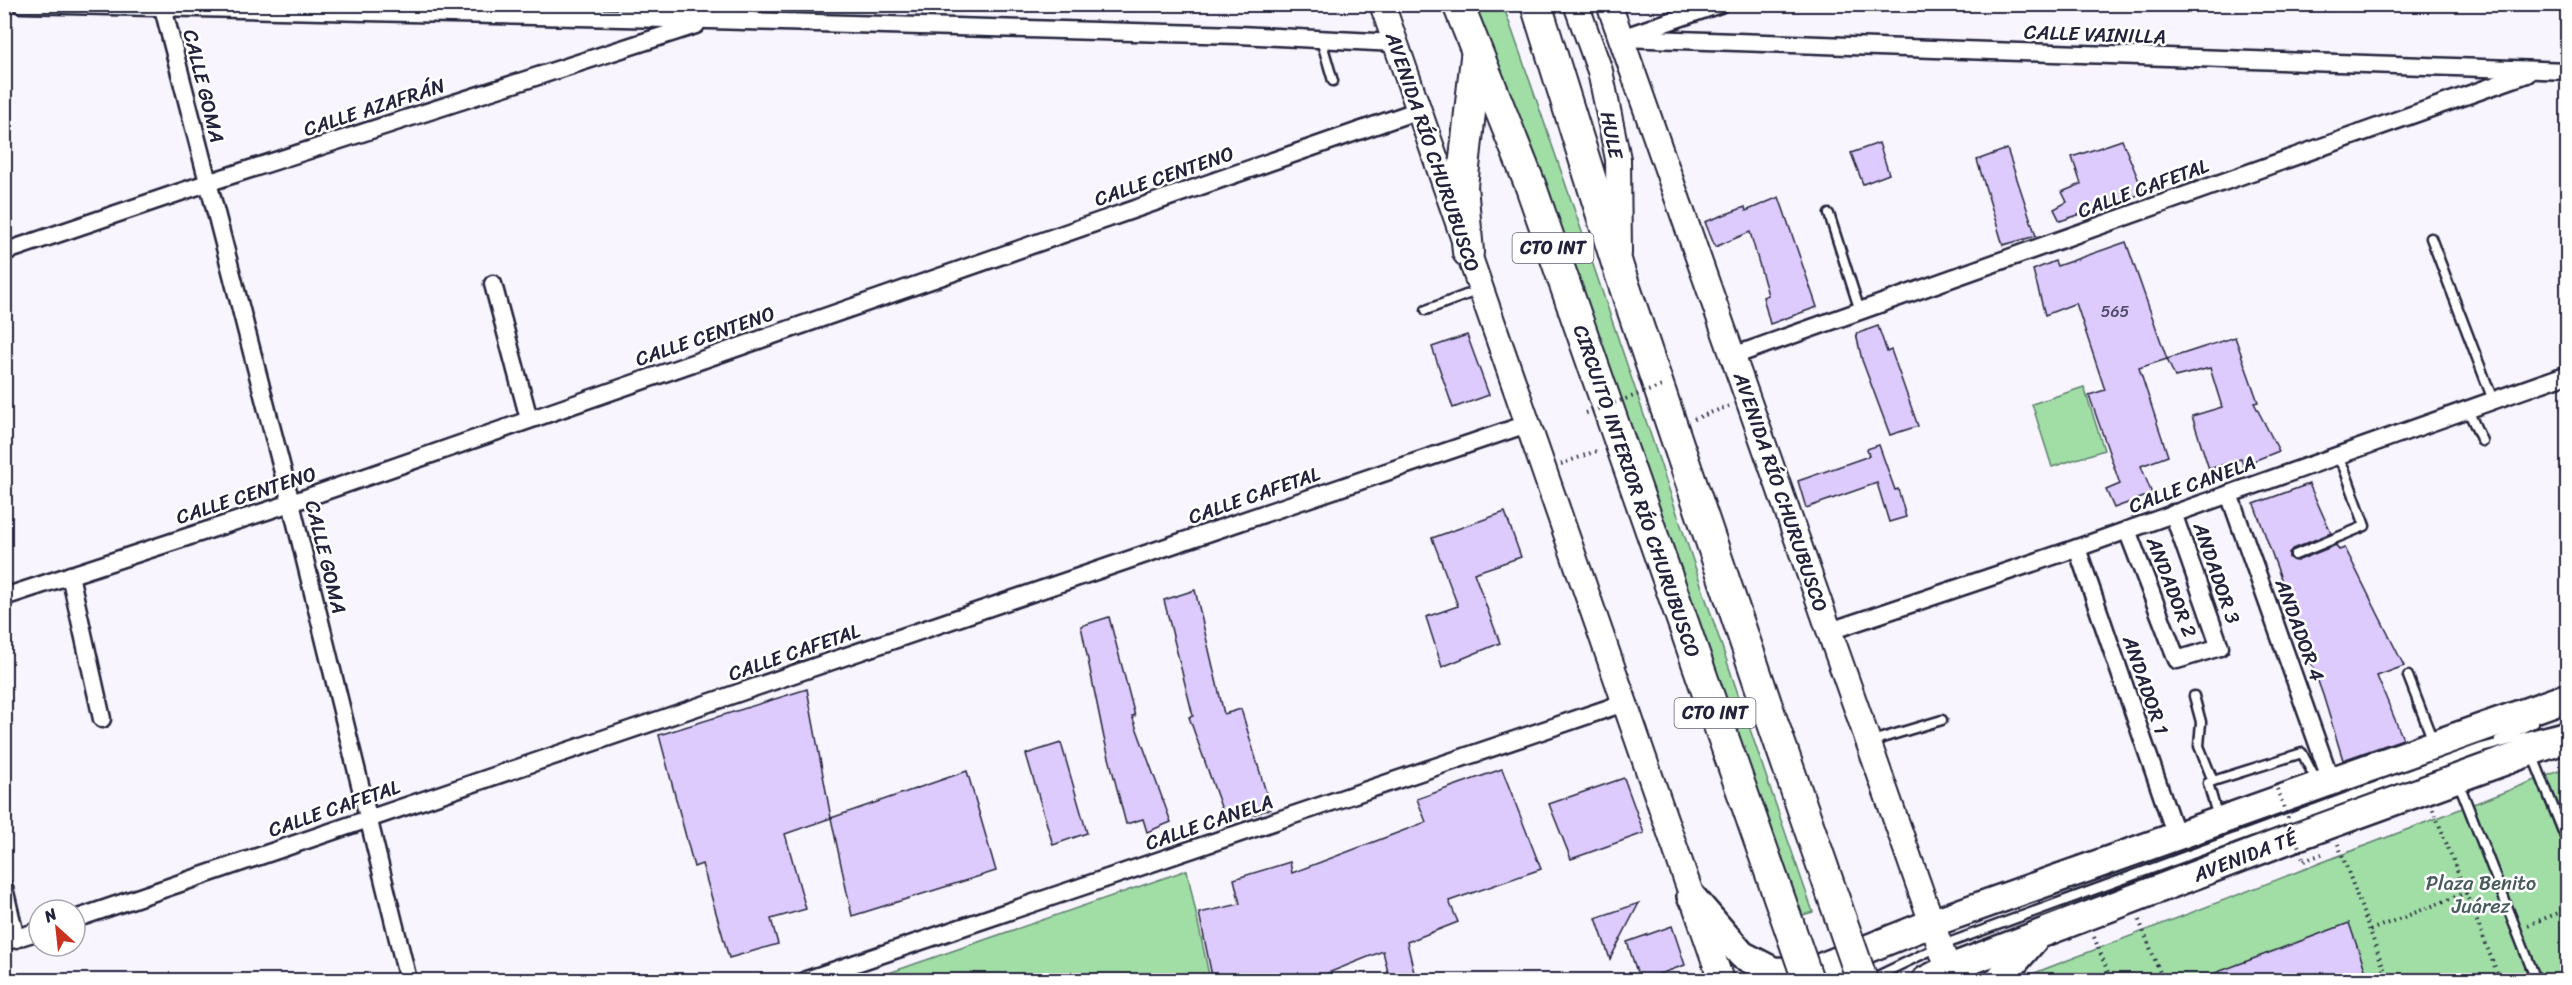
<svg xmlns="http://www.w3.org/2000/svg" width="2572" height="985" viewBox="0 0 2572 985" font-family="Sriracha,sans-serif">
	<rect width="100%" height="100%" fill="#f8f5fe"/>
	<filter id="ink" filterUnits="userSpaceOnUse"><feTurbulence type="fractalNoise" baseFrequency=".0167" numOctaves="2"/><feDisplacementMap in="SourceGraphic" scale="12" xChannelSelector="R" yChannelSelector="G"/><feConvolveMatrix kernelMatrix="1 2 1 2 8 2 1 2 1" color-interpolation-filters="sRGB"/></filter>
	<g filter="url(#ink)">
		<g fill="#a0dea6" stroke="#618070" stroke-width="1.5">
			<path d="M1468 5H1503C1610 305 1707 610 1813 912L1792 918Z"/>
			<polygon points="2084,387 2104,450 2052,467 2032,404"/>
			<polygon points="2567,768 2567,980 2019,980 2024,977"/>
			<polygon points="1187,870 1210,980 877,980 877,977"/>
		</g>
		<g fill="#dccbfc" stroke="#22223b" stroke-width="1.5">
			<polygon points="2122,140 2144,193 2060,221 2054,209 2067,202 2062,192 2081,184 2072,157"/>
			<polygon points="1879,143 1889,174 1863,184 1851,153"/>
			<polygon points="2007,149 2036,236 2003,245 1977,160"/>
			<polygon points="1779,197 1817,307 1770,324 1763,297 1768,295 1750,232 1715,247 1705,222 1745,207 1746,211"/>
			<polygon points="2126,242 2167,359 2139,368 2168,456 2141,466 2152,494 2114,508 2106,490 2120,484 2089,395 2105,390 2076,303 2045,315 2033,270 2055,261 2057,266"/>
			<polygon points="1878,326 1887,352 1891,350 1918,426 1890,435 1862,360 1856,334"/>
			<polygon points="1467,335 1489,395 1453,408 1432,347"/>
			<polygon points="2235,337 2258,402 2254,403 2279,451 2243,465 2241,459 2209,469 2192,416 2222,407 2210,368 2175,377 2167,359"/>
			<polygon points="1879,445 1895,490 1898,489 1906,517 1889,522 1877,483 1806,508 1798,481 1869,456 1867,449"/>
			<polygon points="2309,484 2331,533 2292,549 2289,554 2289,558 2297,561 2336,545 2339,550 2345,548 2404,666 2377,676 2403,739 2343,760 2323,695 2254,504"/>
			<polygon points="1505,512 1521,557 1474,573 1500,643 1442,667 1426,617 1458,606 1432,538"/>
			<polygon points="1195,590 1224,714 1241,709 1271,809 1251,815 1249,811 1226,821 1189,717 1193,716 1164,600"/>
			<polygon points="1109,617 1135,716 1132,716 1171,822 1147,832 1143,819 1126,824 1104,738 1081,626"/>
			<polygon points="807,689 831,818 785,834 806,909 771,919 778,944 729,958 702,864 694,867 659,735"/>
			<polygon points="1061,743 1087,833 1053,845 1026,754"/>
			<polygon points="1502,769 1541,869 1449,901 1458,922 1407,942 1416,981 1390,981 1383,951 1308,981 1213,981 1199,913 1240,904 1234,879 1290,862 1292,873 1426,822 1417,799"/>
			<polygon points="967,771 996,871 852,916 831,818"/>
			<polygon points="1624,778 1644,833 1571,859 1549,804"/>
			<polygon points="1639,903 1610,959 1596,918"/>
			<polygon points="2349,923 2369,981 2199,981 2199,979"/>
			<polygon points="1672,926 1685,965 1640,981 1627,942"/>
		</g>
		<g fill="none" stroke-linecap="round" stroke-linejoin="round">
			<defs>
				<g id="lane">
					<polyline points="1321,40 1333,81"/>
					<polyline points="1829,214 1860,311"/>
					<polyline points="2431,238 2493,400"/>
					<polyline points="1426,310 1479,290"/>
					<polyline points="2468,410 2482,441"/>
					<polyline points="2295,555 2365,526 2344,468 2336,456"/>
					<polyline points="2408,676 2433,741"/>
					<polyline points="2194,696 2201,722 2199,746 2213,781"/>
					<polyline points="2499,740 2533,723"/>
					<polyline points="1872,741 1942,720"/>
					<polyline points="2532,754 2568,844"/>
					<polyline points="2458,781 2536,980"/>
					<polyline points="2218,818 2208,783 2213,781 2302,753 2317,782"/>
					<polyline points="1869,980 1940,946 2482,748 2568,725"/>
				</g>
				<g id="street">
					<polyline points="21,4 710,20 1239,35 1395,43"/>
					<polyline points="162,4 291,503 408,980"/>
					<polyline points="721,17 757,4"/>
					<polyline points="1630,35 1720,4"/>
					<polyline points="1621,38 2568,71"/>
					<polyline points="4,252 207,183 696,25"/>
					<polyline points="493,284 529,419"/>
					<polyline points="1733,356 2527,74"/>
					<polyline points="2229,494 2331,781"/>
					<polyline points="2127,530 2177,660 2220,647 2173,513"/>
					<polyline points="2077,548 2176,836"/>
					<polyline points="70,575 102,719"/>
					<polyline points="4,597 291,503 1419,110"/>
					<polyline points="1830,631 2077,548 2568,374"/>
					<polyline points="4,888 16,939"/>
					<polyline points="75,919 1527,424"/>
					<polyline points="4,942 39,931"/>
					<polyline points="806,980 1624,703"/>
				</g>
				<g id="secondary">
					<polyline points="1382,4 1721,980"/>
					<polyline points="1576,4 1600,71 1618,159 1619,253"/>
					<polyline points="1609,4 1952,980"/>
				</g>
				<g id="primary">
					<polyline points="1691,896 1742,955 1773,971 1809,972 1932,923 2568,697"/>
					<polyline points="1926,980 1948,969 2287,840 2568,738"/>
					<polyline points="1999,980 2035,938"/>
				</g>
				<g id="highway">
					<polyline points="1458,4 1531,187 1621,445"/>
					<polyline points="1536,4 1619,270 1769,712"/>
					<polyline points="1468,252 1462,186 1476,57"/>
				</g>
			</defs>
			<use href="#lane" stroke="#22223b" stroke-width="13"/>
			<use href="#street" stroke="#22223b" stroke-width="21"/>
			<use href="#secondary" stroke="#22223b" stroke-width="28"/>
			<use href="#primary" stroke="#22223b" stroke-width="32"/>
			<use href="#highway" stroke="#22223b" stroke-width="34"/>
			<g stroke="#22223b" stroke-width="4" stroke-dasharray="1.5 4.5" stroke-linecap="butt">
				<polyline points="1694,419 1729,406"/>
				<polyline points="1561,464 1599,450"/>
				<polyline points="2433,809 2500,980"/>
				<polyline points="2338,844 2388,980"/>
				<polyline points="2304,861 2322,854"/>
				<polyline points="2139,920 2163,980"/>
				<polyline points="2528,925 2568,909"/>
				<polyline points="2370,930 2466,893"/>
				<polyline points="2094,937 2111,980"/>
				<polyline points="2180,980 2185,980"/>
			</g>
			<use href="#lane" stroke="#fff" stroke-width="8"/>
			<use href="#street" stroke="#fff" stroke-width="16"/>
			<use href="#secondary" stroke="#fff" stroke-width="24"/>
			<use href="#primary" stroke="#fff" stroke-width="27"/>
			<use href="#highway" stroke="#fff" stroke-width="30"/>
			<defs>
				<g id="highway-bridge">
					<polyline points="1621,445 1808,980"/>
					<polyline points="1769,712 1862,980"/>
				</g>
			</defs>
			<use href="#highway-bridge" stroke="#22223b" stroke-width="34" stroke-linecap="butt"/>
			<g stroke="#22223b" stroke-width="4" stroke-dasharray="1.5 4.5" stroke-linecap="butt">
				<polyline points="1586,413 1665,385"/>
				<polyline points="2277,789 2304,861"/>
			</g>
			<use href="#highway-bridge" stroke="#fff" stroke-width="30"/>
		</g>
	</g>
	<g text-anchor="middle" stroke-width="5" stroke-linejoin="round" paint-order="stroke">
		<g font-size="16" fill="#504c6b">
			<text x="2115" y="317">565</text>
		</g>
		<g fill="#fff" stroke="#646476" stroke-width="1.5">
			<rect x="1512.5" y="233" width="81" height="30" rx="4.5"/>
			<rect x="1674.5" y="698" width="81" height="30" rx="4.5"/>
		</g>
		<g font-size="18" font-weight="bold" fill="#22223b">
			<text x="1553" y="254">CTO INT</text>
			<text x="1715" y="719">CTO INT</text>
		</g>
		<g font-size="20" fill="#22223b" stroke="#fff">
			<text transform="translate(2095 34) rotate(2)" y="7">CALLE VAINILLA</text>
			<text transform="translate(204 86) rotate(76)" y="7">CALLE GOMA</text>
			<text transform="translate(374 107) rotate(-18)" y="7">CALLE AZAFRÁN</text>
			<text transform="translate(1612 135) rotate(79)" y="7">HULE</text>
			<text transform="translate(1433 152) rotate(71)" y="7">AVENIDA RÍO CHURUBUSCO</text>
			<text transform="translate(1164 176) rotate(-19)" y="7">CALLE CENTENO</text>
			<text transform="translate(2143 188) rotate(-20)" y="7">CALLE CAFETAL</text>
			<text transform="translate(705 336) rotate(-19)" y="7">CALLE CENTENO</text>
			<text transform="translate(2192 484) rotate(-20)" y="7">CALLE CANELA</text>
			<text transform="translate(1637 491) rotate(71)" y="7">CIRCUITO INTERIOR RÍO CHURUBUSCO</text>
			<text transform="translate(1781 492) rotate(71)" y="7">AVENIDA RÍO CHURUBUSCO</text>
			<text transform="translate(246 495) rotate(-18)" y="7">CALLE CENTENO</text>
			<text transform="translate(1254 495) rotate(-19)" y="7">CALLE CAFETAL</text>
			<text transform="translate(326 557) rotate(76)" y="7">CALLE GOMA</text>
			<text transform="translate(2217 573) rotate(71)" y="7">ANDADOR 3</text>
			<text transform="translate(2172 587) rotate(69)" y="7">ANDADOR 2</text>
			<text transform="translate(2300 630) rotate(70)" y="7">ANDADOR 4</text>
			<text transform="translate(794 652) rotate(-19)" y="7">CALLE CAFETAL</text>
			<text transform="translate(2146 685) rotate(71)" y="7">ANDADOR 1</text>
			<text transform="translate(334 808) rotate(-19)" y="7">CALLE CAFETAL</text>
			<text transform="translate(1209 822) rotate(-19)" y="7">CALLE CANELA</text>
			<text transform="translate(2245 856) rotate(-21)" y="7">AVENIDA TÉ</text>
		</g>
		<g font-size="20" fill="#485a5b" stroke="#fff">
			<text x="2481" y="890">Plaza Benito<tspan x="2481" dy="23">Juárez</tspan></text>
		</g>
	</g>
	<rect width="2572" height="985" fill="none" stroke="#fff" stroke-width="24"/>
	<rect x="12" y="12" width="2548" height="961" fill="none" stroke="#22223b" stroke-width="2" filter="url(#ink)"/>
	<g transform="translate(57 928) rotate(333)"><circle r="28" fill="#ffffff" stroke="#a7a7b1" stroke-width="1.5"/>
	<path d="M0-4.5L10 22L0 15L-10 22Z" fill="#c8321e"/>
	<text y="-9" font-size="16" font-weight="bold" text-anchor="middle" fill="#22223b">N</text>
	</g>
</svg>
